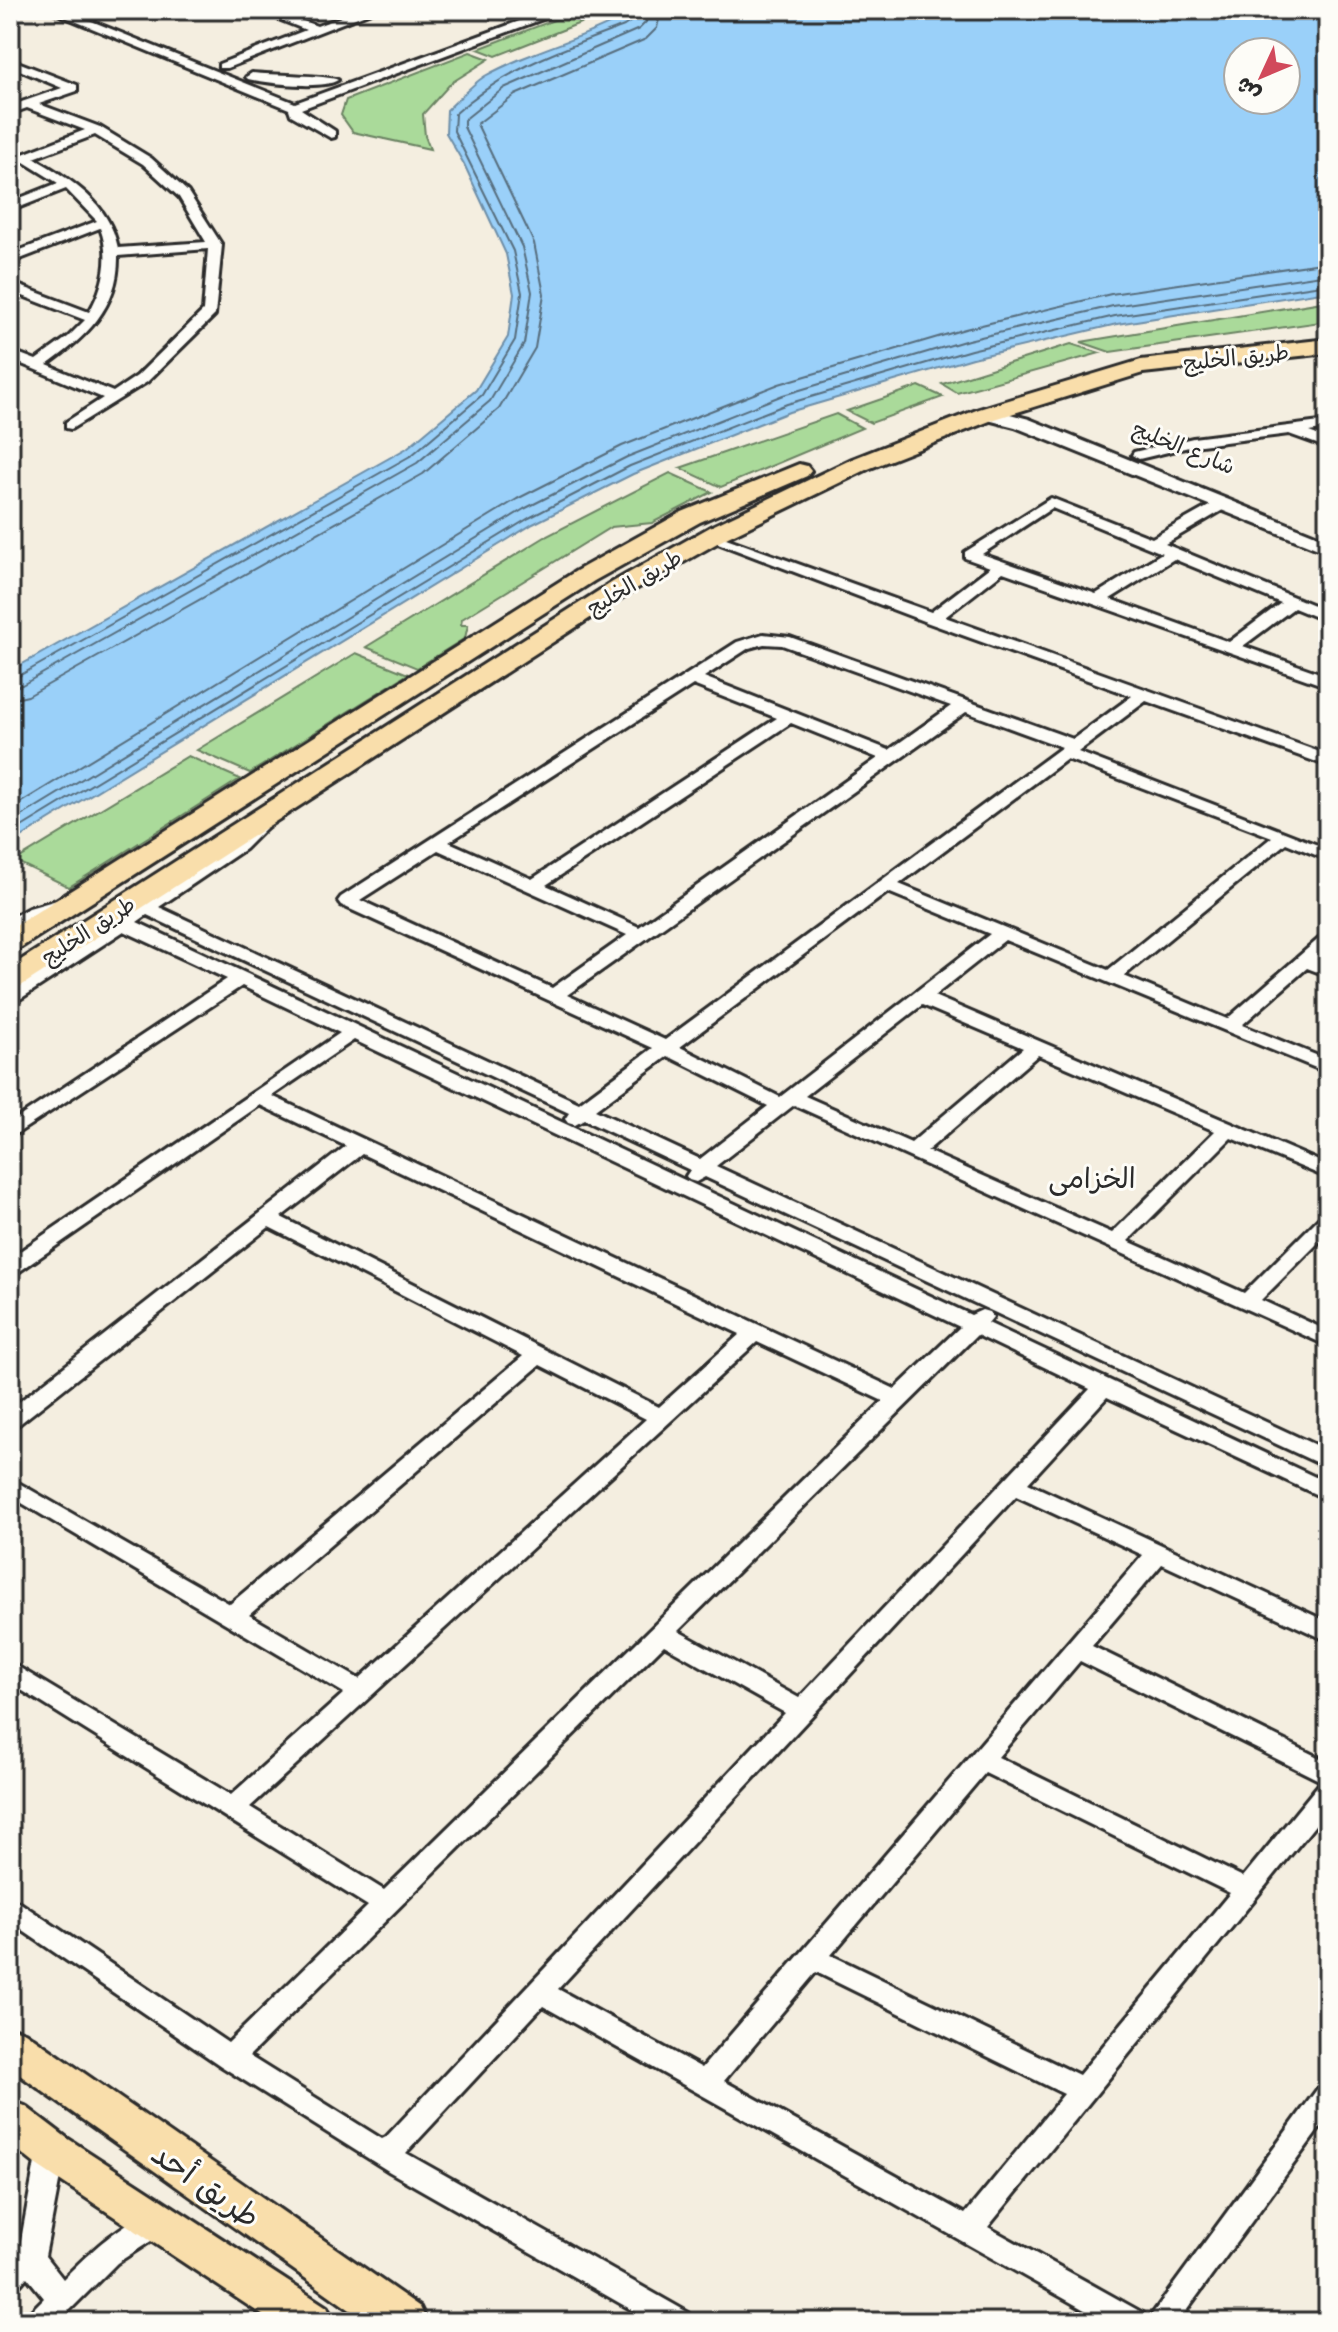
<svg xmlns="http://www.w3.org/2000/svg" width="1338" height="2332" viewBox="0 0 1338 2332" font-family="Mali,'Playpen Sans Arabic',sans-serif">
	<rect width="100%" height="100%" fill="#f4eee0"/>
	<filter id="ink" filterUnits="userSpaceOnUse"><feTurbulence type="fractalNoise" baseFrequency=".0125" numOctaves="2"/><feDisplacementMap in="SourceGraphic" scale="16" xChannelSelector="R" yChannelSelector="G"/><feConvolveMatrix kernelMatrix="1 2 1 2 8 2 1 2 1" color-interpolation-filters="sRGB"/></filter>
	<g filter="url(#ink)">
		<g fill="#aada9a" stroke="#6a8262" stroke-width="2">
			<polygon points="580,10 603,14 496,56 478,49"/>
			<polygon points="470,52 489,59 451,83 423,114 425,136 430,149 353,132 341,115 346,100"/>
			<polygon points="1328,301 1328,321 1110,352 1081,342"/>
			<polygon points="1071,344 1100,353 957,393 942,384"/>
			<polygon points="919,386 943,397 871,423 847,411"/>
			<polygon points="836,414 862,428 721,487 680,468"/>
			<polygon points="670,473 712,492 652,523 611,527 462,619 461,625 468,625 465,638 417,668 366,647 545,537"/>
			<polygon points="356,653 408,674 250,773 197,750"/>
			<polygon points="188,756 240,779 69,887 15,861"/>
		</g>
		<path fill="#9ad0f9" stroke="#6e8ea7" stroke-width="2" fill-rule="evenodd" d="M636 10H1328V291L1117 324 973 358 789 412 633 474 533 524 10 844V671L407 448 476 390 508 337 514 294 506 254 464 164 446 133 447 110C459 99 471 85 485 76 533 49 589 38 636 10ZM1238 52H1286V100H1238Z"/>
		<g fill="none" stroke-linecap="round" stroke-linejoin="round">
			<g stroke="#576d7d" stroke-width="2">
				<path d="M10 678 17 677 412 455 482 395 515 340 522 293 513 251 454 131 455 114C504 69 563 49 624 26L636 18 638 10"/>
				<polyline points="10,688 22,685 417,463 490,401 524,344 532,292 522,247 464,127 464,120 504,88 639,29 646,22 649,10"/>
				<polyline points="10,700 28,696 423,474 499,409 535,348 544,294 534,243 477,124 515,95 646,39 657,28 661,10"/>
				<polyline points="10,809 517,499 622,446 779,384 965,329 1111,294 1328,262"/>
				<polyline points="10,823 524,509 627,457 783,395 968,340 1113,306 1328,274"/>
				<polyline points="10,834 529,518 630,466 787,404 971,350 1115,316 1328,284"/>
			</g>
			<defs>
				<g id="minor">
					<polygon points="48,10 64,10 295,103 550,10 567,10 301,109 335,131 335,137 331,138 291,115 289,109"/>
					<polygon points="256,10 272,10 317,26 360,10 376,10 227,68 219,68 219,64 306,30"/>
					<path d="M10 59 77 85V91L39 104 100 127 151 158 188 192 222 245 215 315 147 382 71 429 66 428V422L103 398 10 359V350L36 360 68 337 85 320 10 291V282L89 312C104 287 111 256 100 228L10 263V254L97 221 66 189 10 211V202L58 183 24 162 10 167V159L85 130 27 108 10 114V106L62 88 10 66ZM95 135 143 164 179 197 206 242 118 248C109 202 71 180 34 158ZM208 249 203 311 137 376 113 392 47 365C86 337 119 307 118 256Z"/>
					<path d="M252 73C268 75 329 75 338 80 322 90 268 83 248 79L246 77Z"/>
					<polygon points="1328,421 1328,429 1309,432 1328,439 1328,448 1289,434 1193,446 1139,459 1132,455 1134,452 1193,438"/>
					<path d="M1051 498 1152 538 1218 501H1228V507L1165 544 1328 611V622L1294 608 1243 646 1328 676V687L1003 572 945 617 1328 755V766L1146 701 1078 752 1328 849V860L1286 843 1124 976 1227 1019 1322 936 1328 935V950L1317 959 1328 964V976L1307 968 1242 1025 1328 1060V1073L1005 940 934 996 1328 1165V1178L1231 1138 1128 1241 1244 1293 1321 1216 1328 1214V1233L1261 1300 1328 1331V1346L794 1105 716 1166 1328 1451V1468L705 1177 696 1182 689 1180 686 1176 690 1170 584 1120 575 1125 568 1123 565 1119 569 1113 147 915 137 922 971 1315 982 1310 989 1312 993 1317 988 1323 1328 1483V1500L1107 1397 1028 1483 1328 1622V1641L1162 1564 1092 1646 1328 1762V1809L988 2227 1143 2313 1147 2321 1318 2088 1328 2085V2117L1178 2322H1106L543 2006 406 2153 689 2313 693 2322H653L390 2172 221 2066 10 1922V1899L19 1902 228 2043 368 1906 10 1683V1662L231 1795 344 1693 10 1496V1478L230 1604 523 1356 269 1227 18 1425 10 1428V1409L346 1146 260 1105 17 1273 10 1275V1258L340 1033 242 986 10 1138V1123L227 979 124 931 17 1001 10 1003V989L188 873 257 823 266 828 245 849 159 907 579 1103 653 1048 341 905 338 901 341 897 737 642 763 634 790 637 1073 739 1132 696 926 622 702 537 710 532 715 534 931 612 990 567 965 558V552ZM1052 508 1162 553 1096 594 982 554ZM1174 559 1281 603 1229 642 1110 599ZM764 644 782 645 951 706 889 750 704 677 749 648ZM693 685 777 718 532 879 449 842ZM966 712 1062 747 665 1040 567 995ZM791 723 878 758 639 927 546 885ZM1067 759 1272 837 1108 970 899 884ZM438 850 627 935 552 988 360 900ZM888 892 990 934 780 1097 680 1047ZM922 1005 1023 1048 911 1143 805 1096ZM354 1040 960 1327 895 1389 272 1096ZM1038 1055 1215 1131 1112 1233 927 1151ZM668 1056 768 1106 700 1159 595 1110ZM362 1154 740 1334 659 1407 281 1217ZM977 1335 1090 1389 799 1698 678 1631ZM757 1342 883 1401 384 1890 250 1807ZM540 1365 646 1419 359 1679 249 1615ZM1016 1496 1143 1555 702 2068 558 1989ZM664 1645 785 1713 386 2137 382 2139 249 2056ZM1080 1661 1319 1780 1326 1782 1319 1784 1243 1877 998 1757ZM985 1773 1230 1893 1079 2075 831 1955ZM816 1972 1064 2094 965 2214 724 2081Z"/>
					<polygon points="64,898 73,903 70,907 10,930 10,918 29,908"/>
					<path d="M51 2139 61 2143 65 2151 45 2256 63 2279C91 2251 121 2222 158 2209L168 2212 172 2221 168 2230 117 2263 58 2322H25L29 2313 44 2298 27 2277 20 2285 10 2289V2256L20 2246 37 2151 41 2143Z"/>
				</g>
				<polygon id="tertiary" points="987,408 1029,419 1328,540 1328,553 1015,427 980,418 978,414 980,410"/>
				<g id="primary">
					<polygon points="1328,339 1328,353 1143,373 995,419 868,469 728,537 629,593 21,986 10,989 10,967 611,583 710,527 852,459 979,409 1141,360"/>
					<polygon points="799,464 807,466 811,471 807,476 700,522 594,581 20,948 10,951 10,929 576,571 682,512"/>
					<polygon points="10,2027 25,2032 420,2307 427,2322 367,2322 10,2068"/>
					<polygon points="10,2100 25,2106 67,2138 327,2307 334,2322 273,2322 35,2164 10,2144"/>
				</g>
			</defs>
			<use href="#minor" stroke="#2b2b2b" stroke-width="6"/>
			<use href="#tertiary" stroke="#2b2b2b" stroke-width="6"/>
			<use href="#primary" stroke="#2b2b2b" stroke-width="6"/>
			<use href="#minor" fill="#fdfcf7" fill-rule="evenodd"/>
			<use href="#tertiary" fill="#fdfcf7" fill-rule="evenodd"/>
			<use href="#primary" fill="#f9deab" fill-rule="evenodd"/>
		</g>
	</g>
	<g text-anchor="middle" stroke-width="6" stroke-linejoin="round" paint-order="stroke">
		<g font-size="22" fill="#2b2b2b" stroke="#fdfcf7">
			<text transform="translate(1236 357) rotate(-6)" y="8">طريق الخليج</text>
			<text transform="translate(1184 447) rotate(22)" y="8">شارع الخليج</text>
			<text transform="translate(634 582) rotate(-31)" y="8">طريق الخليج</text>
			<text transform="translate(88 930) rotate(-33)" y="8">طريق الخليج</text>
		</g>
		<g font-size="28" fill="#2b2b2b" stroke="#fdfcf7">
			<text x="1092" y="1188">الخزامى</text>
		</g>
		<g font-size="32" fill="#2b2b2b" stroke="#fdfcf7">
			<text transform="translate(206 2185) rotate(35)" y="11">طريق أحد</text>
		</g>
	</g>
	<rect width="1338" height="2332" fill="none" stroke="#fdfcf7" stroke-width="40"/>
	<rect x="20" y="20" width="1298" height="2292" fill="none" stroke="#2b2b2b" stroke-width="3" filter="url(#ink)"/>
	<g transform="translate(1262 76) rotate(226)"><circle r="38" fill="#fdfcf7" stroke="#a9a8a5" stroke-width="2"/>
	<path d="M0-6L14 30L0 20L-14 30Z" fill="#d1495b"/>
	<text y="-12" font-size="22" font-weight="bold" text-anchor="middle" fill="#2b2b2b">ش</text>
	</g>
</svg>
